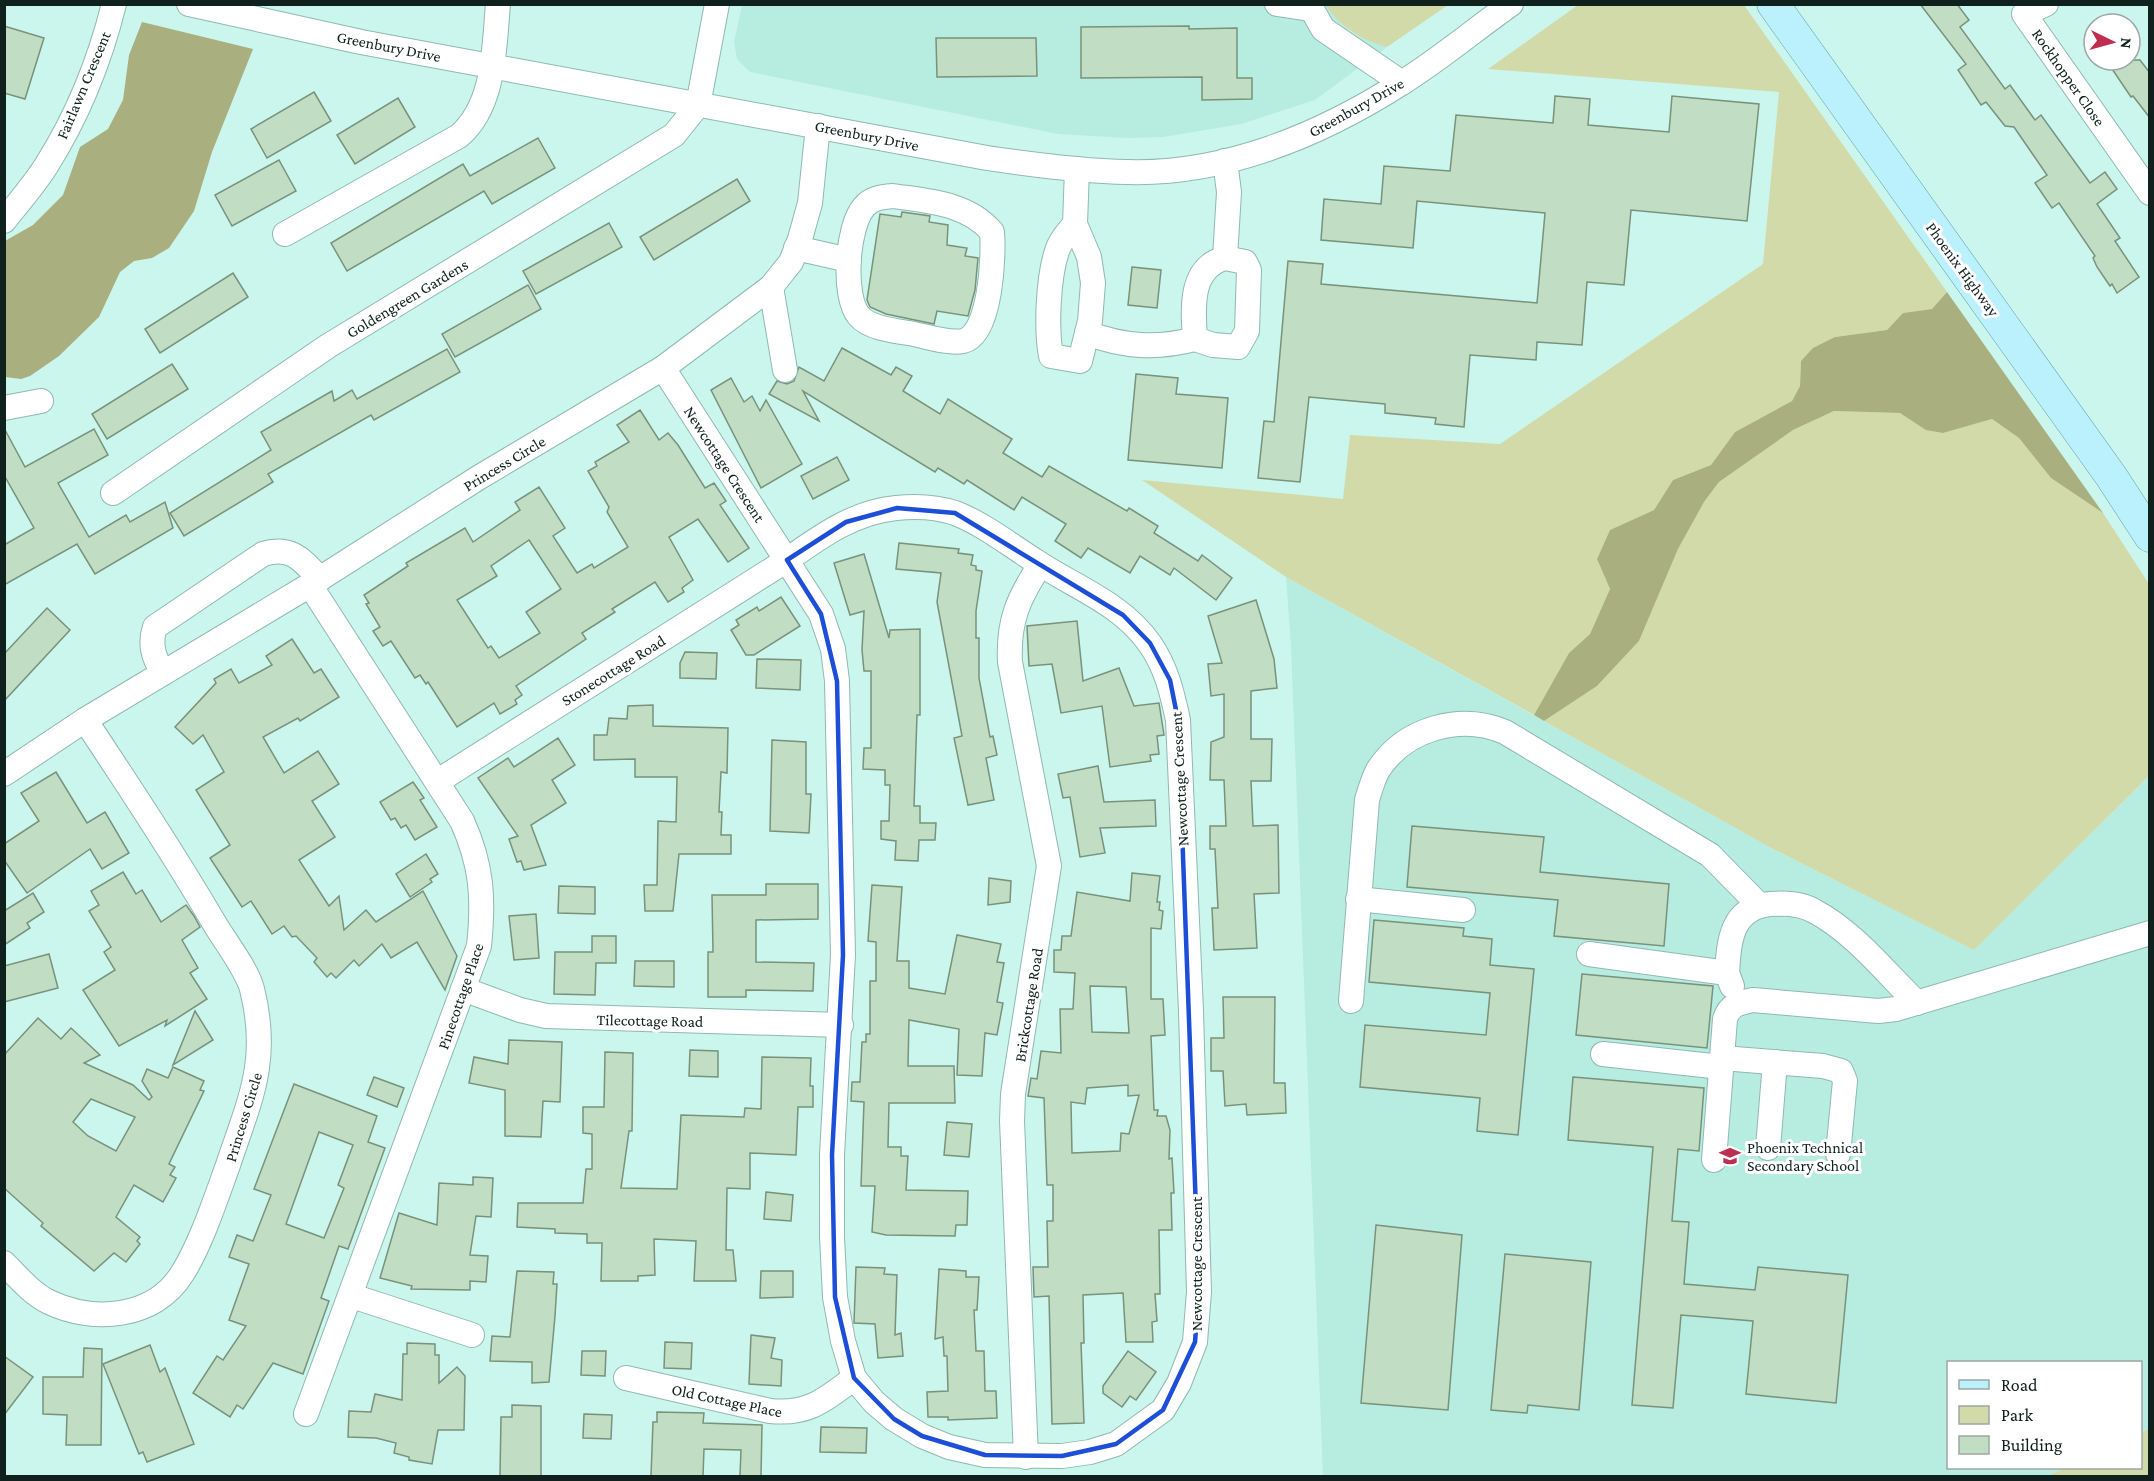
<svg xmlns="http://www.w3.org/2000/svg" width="2154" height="1481" viewBox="0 0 2154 1481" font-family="'Crimson Pro',serif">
	<rect width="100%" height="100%" fill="#caf6ed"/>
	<g fill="#b7ece1">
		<polygon points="1326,4 1342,25 1356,35 1387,47 1315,100 1241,124 1163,137 1128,138 1058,134 750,72 737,59 734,42 742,5"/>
		<polygon points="1286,577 1773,849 1974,950 2149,776 2149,1429 2141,1433 2140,1362 1948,1362 1948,1468 2066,1468 2047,1476 1323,1476 1291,645"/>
	</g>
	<g fill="#d3daa9">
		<path d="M1326 5H1448L1387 47C1362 40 1340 28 1326 5Z"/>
		<polygon points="1578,5 1744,5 1947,292 1932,309 1903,313 1887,330 1835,337 1801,361 1800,386 1792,401 1735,432 1711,465 1673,480 1654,510 1610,530 1597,559 1610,589 1590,634 1569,653 1534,715 1286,577 1142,480 1343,499 1350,435 1500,444 1763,264 1779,92 1488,69"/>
		<polygon points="1834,411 1900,413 1943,433 1992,419 2019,438 2051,478 2103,513 2149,584 2149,776 1974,950 1773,849 1544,721 1597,686 1639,641 1678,549 1704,502 1719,482 1793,430"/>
		<polygon points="2149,1429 2149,1476 2047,1476 2066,1468 2140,1468 2141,1433"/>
	</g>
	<g fill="#a9af7e">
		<polygon points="142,22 253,49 212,152 194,211 169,248 152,258 134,261 120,272 99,317 59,356 30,376 21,379 5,377 5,241 33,225 63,195 80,147 108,129 123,100 129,55"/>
		<polygon points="1947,292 2103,513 2051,478 2019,438 1992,419 1943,433 1926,430 1900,413 1834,411 1793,430 1719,482 1704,502 1678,549 1639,641 1597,686 1544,721 1534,715 1569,653 1590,634 1610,589 1597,559 1610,530 1654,510 1673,480 1711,465 1735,432 1792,401 1800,386 1801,361 1813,348 1835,337 1887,330 1903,313 1932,309"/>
	</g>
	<g fill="#c1ddc4" stroke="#78927b" stroke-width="1.5" fill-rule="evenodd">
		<polygon points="1920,4 1957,4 1969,20 1960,27 2005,89 2010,85 2035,120 2041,115 2090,183 2105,172 2117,189 2097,204 2120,238 2115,241 2139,277 2117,293 2112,284 2110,286 2097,267 2093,258 2095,256 2059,203 2052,208 2035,183 2047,175 2014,127 2005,126 1986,102 1981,105 1958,70 1966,64"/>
		<polygon points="4,26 44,38 25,99 4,93"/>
		<polygon points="1189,26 1189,29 1237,28 1237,78 1252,78 1252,99 1202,100 1202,77 1081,78 1081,27"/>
		<polygon points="936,38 1036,38 1037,76 937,77"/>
		<polygon points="2106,60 2140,60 2150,73 2150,118 2133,96 2131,97"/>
		<polygon points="314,92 331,121 267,158 251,129"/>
		<polygon points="1555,96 1590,99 1588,125 1669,132 1672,96 1759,104 1747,221 1631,210 1624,285 1587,282 1582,345 1537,342 1536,360 1470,355 1464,427 1435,424 1436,418 1385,413 1385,404 1309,397 1300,482 1258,478 1264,421 1274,422 1288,261 1323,264 1321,284 1537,303 1545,213 1417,201 1413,248 1321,240 1324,199 1381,204 1384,166 1450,171 1456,115 1553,123"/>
		<polygon points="398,98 415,127 355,164 337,135"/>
		<polygon points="538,138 555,168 492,204 484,191 347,271 331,243 463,164 470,176"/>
		<polygon points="279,160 296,191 232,226 215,195"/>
		<polygon points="737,179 750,201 654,260 640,237"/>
		<polygon points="902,212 930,216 929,222 948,225 947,245 967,248 965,256 978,258 975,290 968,316 937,311 934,324 886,314 870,307 867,300 880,214 901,217"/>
		<polygon points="609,223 622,247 536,294 523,271"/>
		<polygon points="1132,267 1161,270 1157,308 1128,305"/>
		<polygon points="233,273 248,297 160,353 145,329"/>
		<polygon points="528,285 541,309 455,357 442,334"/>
		<polygon points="842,348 891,375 896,367 912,376 903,391 940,414 948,399 1012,439 1003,453 1042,477 1049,466 1127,511 1129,508 1158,526 1154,533 1198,561 1202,555 1232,578 1216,600 1174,568 1170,575 1140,556 1130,573 1088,548 1081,558 1055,541 1066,524 1022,497 1014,510 967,480 964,484 938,468 935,472 803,391 819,421 769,394 777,381 787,384 794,381 799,367 824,381"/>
		<polygon points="447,349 460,372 374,420 371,415 268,474 273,482 184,536 170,513 271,450 261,432 332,391 334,401 352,390 357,399"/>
		<polygon points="172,364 188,389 107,439 92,414"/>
		<polygon points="1136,374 1178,378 1176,394 1228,398 1222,468 1128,460"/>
		<polygon points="731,378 744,402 752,396 760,411 766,400 802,464 761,488 711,390"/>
		<path d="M640 410 659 440 668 433 678 445 705 488 714 483 726 501 720 505 749 548 728 562 698 519 669 537 693 580 682 588 684 592 668 602 655 582 612 609 615 612 582 633 586 639 516 686 522 695 515 700 517 704 500 714 494 703 457 727 428 682 426 684 420 675 415 678 391 641 383 646 373 631 380 627 366 604 369 603 364 595 408 566 406 563 465 528 473 542 520 510 515 502 539 487 565 528 553 536 577 573 592 564 594 568 628 547 607 512 609 507 588 471 597 466 595 462 629 442 617 425ZM529 540 561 589 526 612 540 633 499 658 491 646 488 648 457 600 497 576 491 566Z"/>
		<polygon points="4,428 25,467 94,429 108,455 58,483 89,537 126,515 130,522 165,502 173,528 95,574 77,544 4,585 4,545 34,528 4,475"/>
		<polygon points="837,457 849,480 813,499 801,476"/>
		<polygon points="899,543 959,549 958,553 973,555 971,565 976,566 976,570 982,571 976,611 976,638 979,638 979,678 990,737 993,736 997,755 986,758 994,800 968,805 954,738 962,736 937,602 941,573 896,569"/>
		<polygon points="864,554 889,638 890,630 920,629 920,715 917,715 914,806 920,806 920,823 936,823 935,840 919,840 918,861 895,860 896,841 881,839 881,821 889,821 890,785 885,785 885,770 863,769 864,748 871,748 871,671 864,671 862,650 864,611 850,615 834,563"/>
		<polygon points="781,597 800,626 754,655 746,655 731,630 739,625 736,620 757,607 759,611"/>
		<polygon points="1256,600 1274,659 1277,688 1251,691 1251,739 1272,739 1271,781 1251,781 1253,826 1278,825 1279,893 1254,894 1257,948 1214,950 1212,908 1218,908 1215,849 1210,849 1210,826 1226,826 1224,780 1210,780 1211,742 1224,737 1224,694 1211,696 1208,664 1222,663 1208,616"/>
		<polygon points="47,608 70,630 4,701 4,654"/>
		<polygon points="1077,621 1083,681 1119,668 1134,706 1159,703 1164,735 1157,736 1159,754 1150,755 1151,761 1110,767 1102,706 1061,713 1052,664 1029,666 1027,626"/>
		<polygon points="292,639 314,673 321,669 339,697 300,721 298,718 263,737 284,773 318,751 339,784 312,801 335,837 299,860 329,906 339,896 344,930 366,910 376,922 423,891 457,956 445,990 417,942 391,958 382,944 359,966 354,960 336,978 331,973 327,977 314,962 317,958 296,936 292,937 284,926 272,934 251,901 242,907 210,858 230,845 196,790 224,772 203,735 193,744 175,727 216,683 214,679 231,669 239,683 272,665 266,656"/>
		<polygon points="685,652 717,653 716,679 680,678 680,663"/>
		<polygon points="757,659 801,660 800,690 756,688"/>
		<polygon points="653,705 653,726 728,728 727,773 721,772 719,812 722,812 721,835 731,835 731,854 679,854 673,911 645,911 644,885 657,885 658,821 676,822 677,777 635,777 635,759 594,760 594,735 607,735 609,718 627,719 628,706"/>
		<polygon points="558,738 575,765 552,780 566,803 531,825 546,865 524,870 521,861 517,862 509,839 518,836 478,778 508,758 514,767"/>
		<polygon points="772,740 806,742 806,794 811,794 809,833 770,831"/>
		<polygon points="1098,766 1104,802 1155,800 1156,826 1100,828 1105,853 1080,857 1070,797 1063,798 1058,774"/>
		<polygon points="56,772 87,823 105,812 129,853 102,869 90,849 27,893 4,860 4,844 39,821 21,793"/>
		<polygon points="413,782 424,798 420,800 437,827 415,840 406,825 401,828 395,818 391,820 380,802"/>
		<polygon points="1412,826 1544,837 1540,872 1669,884 1664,946 1554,936 1558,900 1407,887"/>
		<polygon points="426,854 438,874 430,879 432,882 410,897 396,874"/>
		<polygon points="123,872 136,894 142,890 161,922 186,905 194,916 200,927 182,940 198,968 190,973 207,999 165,1026 167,1020 119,1046 83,990 115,970 104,952 111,947 89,911 99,905 91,891"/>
		<path d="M1132 873 1160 876 1157 902H1160L1159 910 1163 911 1161 929 1151 928V999H1163L1165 1035 1151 1036 1154 1110H1158L1157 1116H1166L1170 1130 1169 1159 1172 1158 1174 1193H1171L1172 1230H1159L1160 1294H1155L1157 1321 1152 1322 1153 1342H1126L1123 1293 1083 1295 1084 1343H1081L1084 1423 1052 1424 1049 1296 1034 1297 1033 1267H1048L1047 1221H1053V1185H1047L1044 1098 1028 1096 1031 1078 1037 1079 1041 1051 1061 1053 1060 1009H1073L1075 973 1054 972V950H1061L1062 936H1071L1077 892 1130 901ZM1090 986 1126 987 1129 1033 1092 1032ZM1128 1085V1096L1139 1095 1129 1134 1121 1133 1120 1151 1072 1153 1071 1102 1085 1104 1087 1088Z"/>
		<polygon points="989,878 1011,881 1010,902 988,905"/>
		<polygon points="766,884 818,884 818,919 756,920 756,962 814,963 813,991 746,990 746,997 708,997 708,952 713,952 712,895 766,895"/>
		<polygon points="872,885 902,887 897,961 909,961 909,988 945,994 957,935 1001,944 997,962 1004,963 997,1002 1003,1003 997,1035 985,1033 982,1076 957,1075 959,1029 909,1020 908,1066 954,1066 955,1103 889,1103 888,1147 901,1147 901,1156 908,1156 906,1190 968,1191 967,1225 956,1225 955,1236 886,1235 872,1232 875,1186 861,1186 864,1102 851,1101 852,1082 860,1082 862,1042 866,1042 866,1034 870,1034 870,981 876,981 876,942 868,941"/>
		<polygon points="559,886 595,887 595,914 558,913"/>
		<polygon points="33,893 44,912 27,923 30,928 4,945 4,911"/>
		<polygon points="536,914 539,958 514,960 509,916"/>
		<polygon points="1374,920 1464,928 1463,936 1492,939 1490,965 1534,969 1518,1135 1477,1131 1480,1098 1360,1087 1365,1025 1486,1035 1490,993 1369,982"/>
		<polygon points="592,936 616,936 616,963 596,963 595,995 554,994 555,952 592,952"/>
		<polygon points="49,954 58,988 4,1002 4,966"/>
		<polygon points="635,961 674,961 674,987 634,986"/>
		<polygon points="1582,974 1713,986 1707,1048 1576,1035"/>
		<polygon points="1223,997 1275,997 1274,1083 1285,1083 1286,1113 1247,1115 1246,1104 1225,1106 1223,1071 1211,1071 1211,1038 1224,1038"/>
		<polygon points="195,1011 213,1040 173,1065"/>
		<path d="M38 1018 61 1039 71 1028 100 1055 84 1063 133 1085 149 1100 152 1097 142 1081 147 1069 168 1078 173 1067 204 1081 200 1090 204 1091 169 1164 175 1167 170 1175 176 1178 163 1202 134 1185 116 1217 140 1237 137 1241 140 1244 126 1262 114 1253 94 1271 41 1226 43 1223 4 1188V1055ZM91 1099 135 1117 116 1151 88 1136 73 1122Z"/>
		<polygon points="509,1040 562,1042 560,1102 543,1101 541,1137 505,1136 505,1090 469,1083 474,1057 508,1064"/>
		<polygon points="690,1050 718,1051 718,1077 689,1076"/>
		<polygon points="605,1052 633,1053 632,1131 629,1131 621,1188 677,1189 681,1115 744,1117 745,1108 761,1109 762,1057 811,1058 810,1086 813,1086 813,1107 798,1107 796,1155 750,1153 750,1189 727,1188 726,1250 733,1250 736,1281 694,1281 696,1241 654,1239 655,1275 638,1276 638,1281 601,1281 602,1243 587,1243 587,1234 555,1233 555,1229 517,1227 518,1203 583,1203 586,1169 592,1169 592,1134 583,1133 583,1107 604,1107"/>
		<polygon points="374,1077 404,1088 397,1107 367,1095"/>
		<polygon points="1573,1077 1704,1088 1699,1151 1678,1149 1672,1221 1689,1222 1684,1284 1755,1290 1758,1267 1848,1275 1836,1403 1746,1394 1753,1321 1681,1315 1673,1408 1632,1405 1653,1147 1568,1140"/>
		<path d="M294 1084 377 1116 368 1142 385 1148 348 1249 339 1246 321 1298 329 1301 303 1374 273 1363 243 1409 237 1405 230 1417 193 1393 217 1356 223 1360 246 1326 229 1320 249 1264 229 1257 237 1235 253 1241 271 1195 254 1189ZM319 1132 353 1145 338 1185 344 1188 324 1238 286 1224Z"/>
		<polygon points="947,1122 972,1124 969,1157 944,1155"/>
		<polygon points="473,1177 493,1178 491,1217 476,1216 470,1255 488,1256 486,1282 470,1281 470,1290 411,1289 412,1286 380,1278 399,1213 437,1225 439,1183 473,1185"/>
		<polygon points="766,1192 793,1195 791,1221 764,1219"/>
		<polygon points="1376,1225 1462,1235 1448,1410 1361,1403"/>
		<polygon points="1505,1254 1591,1262 1579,1410 1528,1405 1527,1413 1491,1410"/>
		<polygon points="856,1267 885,1268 884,1274 897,1275 895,1335 901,1333 903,1356 878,1358 875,1324 854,1323"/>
		<polygon points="939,1269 966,1271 966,1277 979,1277 977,1310 974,1310 976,1351 984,1351 985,1391 996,1391 997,1418 948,1420 948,1417 928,1417 927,1392 948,1391 947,1356 944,1356 943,1337 935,1339"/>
		<polygon points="517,1271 554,1272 553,1284 557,1284 555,1316 549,1382 532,1383 532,1362 490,1361 492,1336 510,1337"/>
		<polygon points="761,1271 793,1271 793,1297 760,1298"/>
		<polygon points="751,1335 775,1338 771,1358 782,1360 781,1386 749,1384"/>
		<polygon points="665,1342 692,1343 691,1369 664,1368"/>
		<polygon points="407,1343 435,1344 435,1355 439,1355 439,1383 457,1367 465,1376 464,1430 438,1430 432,1464 409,1460 409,1457 394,1453 396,1443 376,1438 348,1437 349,1411 371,1412 375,1394 402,1400 403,1354 407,1354"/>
		<polygon points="150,1345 160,1372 165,1368 194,1444 147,1462 143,1452 139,1454 103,1364"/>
		<polygon points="84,1348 102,1349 101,1445 66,1445 67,1415 43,1414 43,1377 83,1377"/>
		<polygon points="582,1351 606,1351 605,1376 581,1375"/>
		<polygon points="1128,1351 1156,1372 1136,1400 1130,1396 1122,1407 1103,1393 1103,1386"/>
		<polygon points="4,1356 33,1377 4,1415"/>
		<polygon points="512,1405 541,1406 541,1476 500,1476 501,1417 512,1417"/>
		<polygon points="657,1412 704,1413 703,1423 762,1425 761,1476 740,1476 741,1450 704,1449 703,1476 651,1476 653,1422 657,1422"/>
		<polygon points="584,1414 612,1415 611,1439 583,1438"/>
		<polygon points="821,1427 867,1428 866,1453 820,1452"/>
	</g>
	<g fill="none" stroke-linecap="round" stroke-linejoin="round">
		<defs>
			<g id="minor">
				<path d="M189 4 361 42 987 158C1034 165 1080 171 1127 172 1224 175 1320 135 1400 84 1439 60 1474 30 1511 4"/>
				<polyline points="1277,4 1310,9"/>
				<polyline points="1309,4 1323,29 1402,83"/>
				<polyline points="2046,4 2024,14 2150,193"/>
				<polyline points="1225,161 1229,192 1225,258"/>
				<path d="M893 196C927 201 968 203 992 232 994 255 991 335 963 341 947 344 926 336 909 333 894 331 869 328 859 316 842 296 847 226 864 207 871 198 882 197 893 196Z"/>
				<path d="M4 221C18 203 34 185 46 166 77 117 100 60 114 4"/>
				<path d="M1075 224C1068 232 1060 241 1057 251 1048 278 1046 329 1051 356L1080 361 1090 321 1093 283 1089 257 1075 224 1077 169"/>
				<path d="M285 234 459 136C495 105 494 48 498 4"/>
				<polyline points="796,248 849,260"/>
				<path d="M1225 258 1245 262 1249 270 1247 331 1238 347 1213 345 1195 339C1193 309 1189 268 1225 258Z"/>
				<polyline points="771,287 785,370"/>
				<path d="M1087 333C1124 347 1157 349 1195 339"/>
				<polyline points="4,408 41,401"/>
				<polyline points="113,493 328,346 674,135 698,105 717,4"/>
				<path d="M163 673C154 658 149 645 155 627L263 554C291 545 302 560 320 579"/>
				<polyline points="4,774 85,720 310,585 478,478 663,368 771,287 791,262 800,239 810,203 818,126"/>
				<path d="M438 781 787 560C821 536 854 512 896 508 914 506 937 507 955 513 984 524 1011 546 1037 562 1076 588 1121 603 1150 644 1166 667 1172 692 1178 720L1191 1011 1199 1292 1195 1342 1179 1383 1163 1410 1116 1444 1090 1452 1062 1456 985 1455 949 1447 922 1436 894 1419 874 1402 854 1378 843 1341 835 1297 832 1237V1155L843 955 837 681 833 649 821 614 663 368"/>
				<polyline points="1358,899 1463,910"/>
				<polyline points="1589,954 1727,973 1732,986"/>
				<path d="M1727 973C1729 941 1731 908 1770 904 1785 903 1801 903 1814 911 1854 932 1885 972 1917 1003"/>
				<polyline points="463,989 520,1010 546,1016 841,1025"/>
				<path d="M1351 1001 1367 800C1370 790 1373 779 1378 770 1405 728 1461 713 1505 732L1710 855 1759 905"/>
				<polyline points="1603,1054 1721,1067"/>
				<polyline points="1722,1058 1823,1066 1841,1071 1845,1081 1838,1154"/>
				<polyline points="1768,1148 1775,1062"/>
				<path d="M1714 1160 1725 1019C1730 1004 1739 1003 1753 1000L1878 1011 1896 1009 2150 933"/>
				<path d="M4 1263C18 1277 31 1293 49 1302 93 1323 154 1319 182 1274 201 1244 216 1198 228 1165 250 1099 270 1061 252 989 247 970 227 944 216 926 175 856 130 788 85 720"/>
				<polyline points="352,1296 472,1335"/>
				<path d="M626 1378 770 1411C808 1415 825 1400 854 1378"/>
				<path d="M306 1414 479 946C484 898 482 865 462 821L310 585"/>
				<path d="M1026 1457 1012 1121 1013 1094 1049 866 1010 662C1008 621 1018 599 1040 565"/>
			</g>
			<polyline id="major" points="1773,4 2111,476 2150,536"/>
		</defs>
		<use href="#minor" stroke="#8fb9b1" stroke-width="26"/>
		<use href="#major" stroke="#62a1ae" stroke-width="33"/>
		<use href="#minor" stroke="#fff" stroke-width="24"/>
		<use href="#major" stroke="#bbf0fd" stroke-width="32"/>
	</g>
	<path fill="none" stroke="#1d4ed8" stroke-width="4.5" stroke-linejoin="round" d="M897 508 955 513 1123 615 1150 643 1170 680 1178 720 1199 1292 1195 1342 1163 1410 1116 1444 1062 1456 985 1455 922 1436 894 1419 854 1378 835 1297 832 1155 843 955 837 681 821 614 787 560 846 522Z"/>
	<defs>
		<symbol id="school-bare" viewBox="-9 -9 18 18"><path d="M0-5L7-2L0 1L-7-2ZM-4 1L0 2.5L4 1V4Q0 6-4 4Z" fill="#be2e4e" stroke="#fff" stroke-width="2.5" paint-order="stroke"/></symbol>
	</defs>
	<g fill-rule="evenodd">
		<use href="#school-bare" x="1715" y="1141" width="30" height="30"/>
	</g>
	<g text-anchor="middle" stroke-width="6" stroke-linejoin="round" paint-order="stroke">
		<g font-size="16" fill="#0f201d" stroke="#fff">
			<text transform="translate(389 46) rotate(11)" y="6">Greenbury Drive</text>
			<text transform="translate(2069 77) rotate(55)" y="6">Rockhopper Close</text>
			<text transform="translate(83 85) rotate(-67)" y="6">Fairlawn Crescent</text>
			<text transform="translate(1356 107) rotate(-29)" y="6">Greenbury Drive</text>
			<text transform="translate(867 135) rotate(11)" y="6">Greenbury Drive</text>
			<text transform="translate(1963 269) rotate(54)" y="6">Phoenix Highway</text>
			<text transform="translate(407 298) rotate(-31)" y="6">Goldengreen Gardens</text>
			<text transform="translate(504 463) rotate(-31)" y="6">Princess Circle</text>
			<text transform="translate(725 464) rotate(57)" y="6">Newcottage Crescent</text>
			<text transform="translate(613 670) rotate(-32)" y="6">Stonecottage Road</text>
			<text transform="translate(1179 779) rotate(-93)" y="6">Newcottage Crescent</text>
			<text transform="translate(460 996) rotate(-71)" y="6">Pinecottage Place</text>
			<text transform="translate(1028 1005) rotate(-81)" y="6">Brickcottage Road</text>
			<text transform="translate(650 1020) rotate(1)" y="6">Tilecottage Road</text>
			<text transform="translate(243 1117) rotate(-73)" y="6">Princess Circle</text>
			<text transform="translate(1196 1264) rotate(-90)" y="6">Newcottage Crescent</text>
			<text transform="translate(727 1400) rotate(12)" y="6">Old Cottage Place</text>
		</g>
		<g font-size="16" fill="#0f201d" stroke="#fff" text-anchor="start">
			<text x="1747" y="1153">Phoenix Technical<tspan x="1747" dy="18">Secondary School</tspan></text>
		</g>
	</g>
	<rect width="2154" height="1481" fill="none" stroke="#0f201d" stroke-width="12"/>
	<rect x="1947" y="1361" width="195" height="108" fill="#ffffff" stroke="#9fa6a5" stroke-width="1.5"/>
	<rect x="1959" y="1380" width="30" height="9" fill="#bbf0fd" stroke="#9fa6a5" stroke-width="1.5"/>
	<text x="2001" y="1391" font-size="18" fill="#0f201d">Road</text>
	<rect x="1959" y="1406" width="30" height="18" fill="#d3daa9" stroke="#9fa6a5" stroke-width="1.5"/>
	<text x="2001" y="1421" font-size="18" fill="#0f201d">Park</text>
	<rect x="1959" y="1436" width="30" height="18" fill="#c1ddc4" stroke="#9fa6a5" stroke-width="1.5"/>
	<text x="2001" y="1451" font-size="18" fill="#0f201d">Building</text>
	<g transform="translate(2112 42) rotate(95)"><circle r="28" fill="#ffffff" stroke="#9fa6a5" stroke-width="1.5"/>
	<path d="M0-4.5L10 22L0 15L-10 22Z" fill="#be2e4e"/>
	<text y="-9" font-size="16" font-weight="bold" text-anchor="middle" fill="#0f201d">N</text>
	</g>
</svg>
